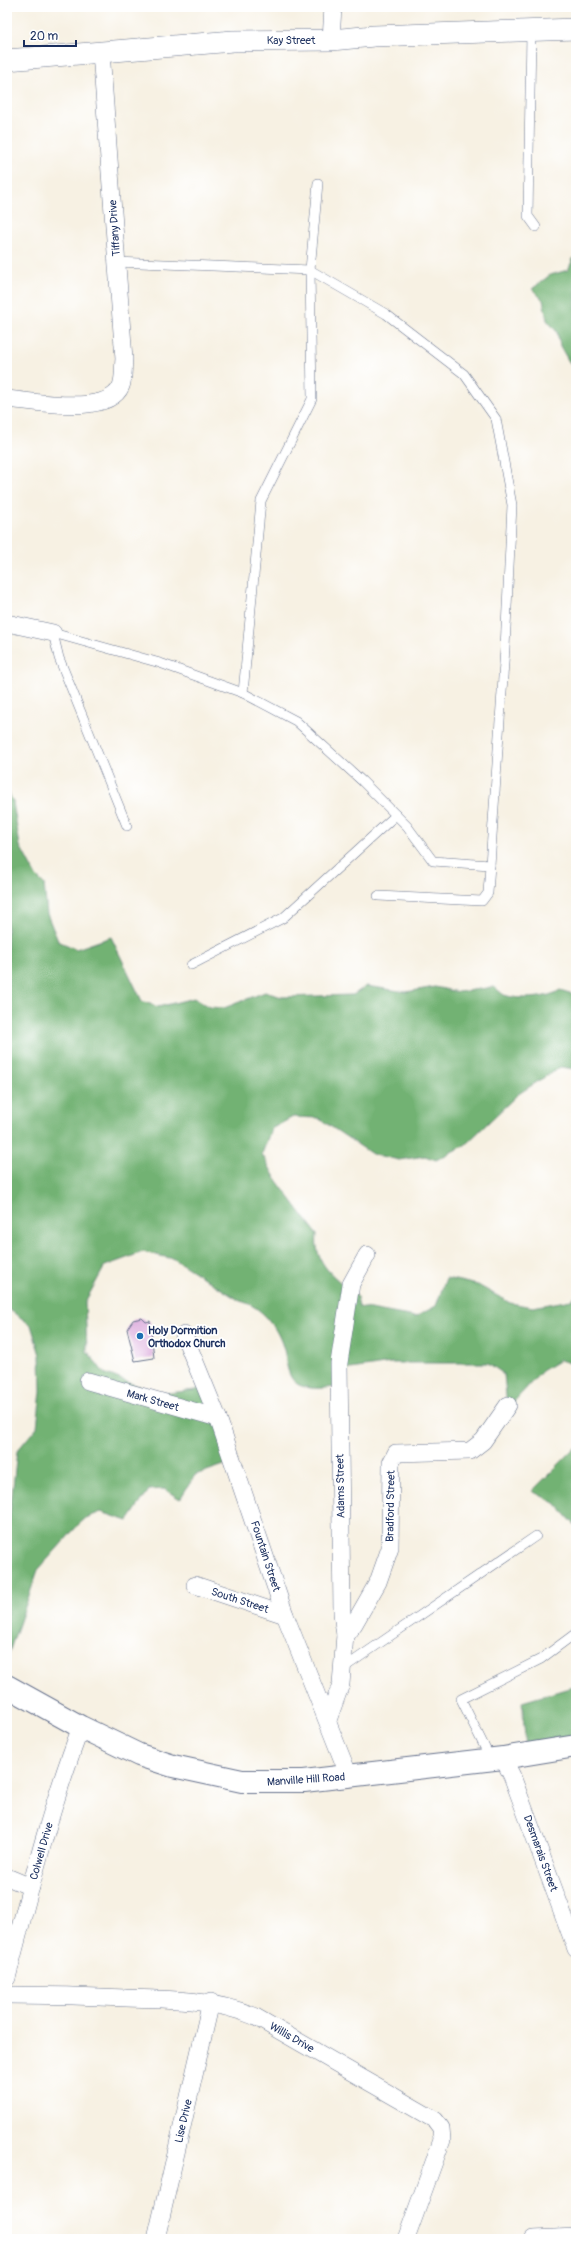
<svg xmlns="http://www.w3.org/2000/svg" width="583" height="2246" viewBox="0 0 583 2246" font-family="Pangolin,sans-serif">
	<rect width="100%" height="100%" fill="#fff"/>
	<filter id="ink" filterUnits="userSpaceOnUse"><feTurbulence type="fractalNoise" baseFrequency=".025" numOctaves="2"/><feDisplacementMap in="SourceGraphic" scale="8" xChannelSelector="R" yChannelSelector="G"/><feConvolveMatrix kernelMatrix="1 2 1 2 8 2 1 2 1" color-interpolation-filters="sRGB"/></filter>
	<filter id="wash" filterUnits="userSpaceOnUse"><feTurbulence type="fractalNoise" baseFrequency=".012" numOctaves="4" result="noise"/><feDisplacementMap in="SourceGraphic" scale="16" xChannelSelector="R" yChannelSelector="G"/><feGaussianBlur stdDeviation="0.9" result="paint"/><feColorMatrix in="noise" values="0 0 0 0 0 0 0 0 0 0 0 0 0 0 0 0 0 1.4 0 .05"/><feComposite in="paint" operator="in"/></filter>
	<g filter="url(#wash)">
		<rect width="100%" height="100%" fill="#f7f1e3"/>
		<g fill="#72b273" stroke="#467068">
			<polygon points="574,257 576,257 576,374 560,346 557,332 547,320 543,300 532,289 550,275 568,270"/>
			<path d="M7 789 13 802 20 846 36 876 44 884 47 914 58 941 76 949 111 937 142 1001 158 1007 194 998 209 1007 224 1008 265 992 282 997 353 995 366 986 406 992 435 987 458 992 494 987C497 989 501 993 504 995 518 1000 548 999 560 990L576 995V1069L560 1067 517 1095 465 1145 436 1160 425 1156 399 1160 372 1154 318 1118 293 1117 271 1129 262 1154 277 1181 317 1234C313 1265 336 1278 357 1296L359 1307 415 1317 436 1306 446 1278 478 1285 510 1303 533 1307 571 1300 576 1296V1365L560 1360 542 1371 509 1407H507L504 1374 488 1363H391L344 1370 343 1387C329 1387 311 1391 299 1385 286 1378 287 1361 284 1350 278 1328 262 1306 240 1301L174 1259 143 1252 105 1266 85 1302 87 1351 104 1373 159 1394 196 1390 205 1385 233 1462 195 1475 180 1499 164 1489 149 1490 128 1521 101 1512 86 1518 79 1524 38 1570 7 1658V1540L17 1451 37 1427 41 1391 40 1355 31 1325 7 1308Z"/>
			<polygon points="576,1447 576,1526 555,1503 532,1491"/>
			<polygon points="576,1686 576,1743 526,1749 522,1702"/>
		</g>
		<g id="blocks">
			<polygon fill="#d397d4" points="142,1318 146,1322 150,1321 154,1358 135,1361 127,1329 133,1320"/>
		</g>
	</g>
	<g filter="url(#ink)">
		<use href="#blocks" fill-opacity="0" stroke="#68738d" stroke-width="1"/>
		<g fill="none" stroke-linecap="round" stroke-linejoin="round">
			<defs>
				<g id="service">
					<polyline points="531,32 528,216 536,227"/>
					<polyline points="116,262 310,270 386,314 464,374 496,419 512,505 505,648 490,865 433,861 407,826 362,781 296,721 243,693 160,663 53,633 59,658 127,826"/>
					<polyline points="243,693 261,501 312,399 310,270 318,183"/>
					<polyline points="378,896 482,901 488,893 490,865"/>
					<polyline points="191,965 283,918 396,815"/>
					<polyline points="342,1669 536,1536"/>
					<polyline points="491,1760 461,1699 541,1659 576,1633"/>
				</g>
				<g id="minor">
					<polyline points="331,40 333,7"/>
					<path d="M7 399C33 401 108 417 121 386 124 379 123 367 124 359L101 52"/>
					<polyline points="7,623 53,633"/>
					<polyline points="184,1335 218,1418 285,1615 349,1776"/>
					<polyline points="88,1381 218,1418"/>
					<polyline points="195,1585 285,1615"/>
					<polyline points="345,1635 354,1624 378,1582 390,1548 391,1463 396,1453 470,1451 483,1441 508,1405"/>
					<polyline points="328,1720 341,1684 345,1635 342,1613 339,1363 351,1284 367,1255"/>
					<polyline points="503,1758 512,1776 576,1949"/>
					<polyline points="7,1877 31,1887"/>
					<path d="M7 1978C29 1893 50 1808 81 1727"/>
					<path d="M7 1995C47 1995 86 1996 126 1998 171 1999 212 1999 254 2016L435 2120 441 2128 442 2140 406 2239"/>
					<polyline points="156,2239 211,2002"/>
					<polyline points="533,2239 576,2237"/>
				</g>
				<polyline id="tertiary" points="7,60 233,41 331,40 374,36 576,29"/>
				<polyline id="secondary" points="7,1686 81,1727 139,1755 173,1766 242,1781 304,1781 503,1758 576,1746"/>
			</defs>
			<use href="#service" stroke="#68738d" stroke-width="10"/>
			<use href="#minor" stroke="#68738d" stroke-width="18"/>
			<use href="#tertiary" stroke="#68738d" stroke-width="22"/>
			<use href="#secondary" stroke="#68738d" stroke-width="24"/>
			<use href="#service" stroke="#fff" stroke-width="9"/>
			<use href="#minor" stroke="#fff" stroke-width="17"/>
			<use href="#tertiary" stroke="#fff" stroke-width="21"/>
			<use href="#secondary" stroke="#fff" stroke-width="22"/>
		</g>
	</g>
	<circle fill="#1f6fb2" stroke="#fff" stroke-width="1.5" cx="140" cy="1336" r="4"/>
	<g text-anchor="middle" stroke-width="3.5" stroke-linejoin="round" paint-order="stroke">
		<g font-size="11" fill="#1b2f5e" stroke="#fff">
			<text x="291" y="44">Kay Street</text>
			<text transform="translate(114 228) rotate(-94)" y="4">Tiffany Drive</text>
			<text transform="translate(153 1400) rotate(16)" y="4">Mark Street</text>
			<text transform="translate(340 1486) rotate(-91)" y="4">Adams Street</text>
			<text transform="translate(390 1506) rotate(-89)" y="4">Bradford Street</text>
			<text transform="translate(266 1556) rotate(72)" y="4">Fountain Street</text>
			<text transform="translate(240 1600) rotate(18)" y="4">South Street</text>
			<text transform="translate(306 1779) rotate(-4)" y="4">Manville Hill Road</text>
			<text transform="translate(41 1851) rotate(-74)" y="4">Colwell Drive</text>
			<text transform="translate(541 1853) rotate(70)" y="4">Desmarais Street</text>
			<text transform="translate(292 2037) rotate(30)" y="4">Willis Drive</text>
			<text transform="translate(183 2121) rotate(-77)" y="4">Lise Drive</text>
		</g>
		<g font-size="11" font-weight="bold" fill="#1b2f5e" stroke="#fff" text-anchor="start">
			<text x="148" y="1334">Holy Dormition<tspan x="148" dy="13">Orthodox Church</tspan></text>
		</g>
	</g>
	<rect width="583" height="2246" fill="none" stroke="#fff" stroke-width="24"/>
	<path d="M24 40v6h52v-6" fill="none" stroke="#1b2f5e" stroke-width="2"/>
	<text x="30" y="40" font-size="12" fill="#1b2f5e" stroke="#ffffff" stroke-width="3" paint-order="stroke">20 m</text>
</svg>
